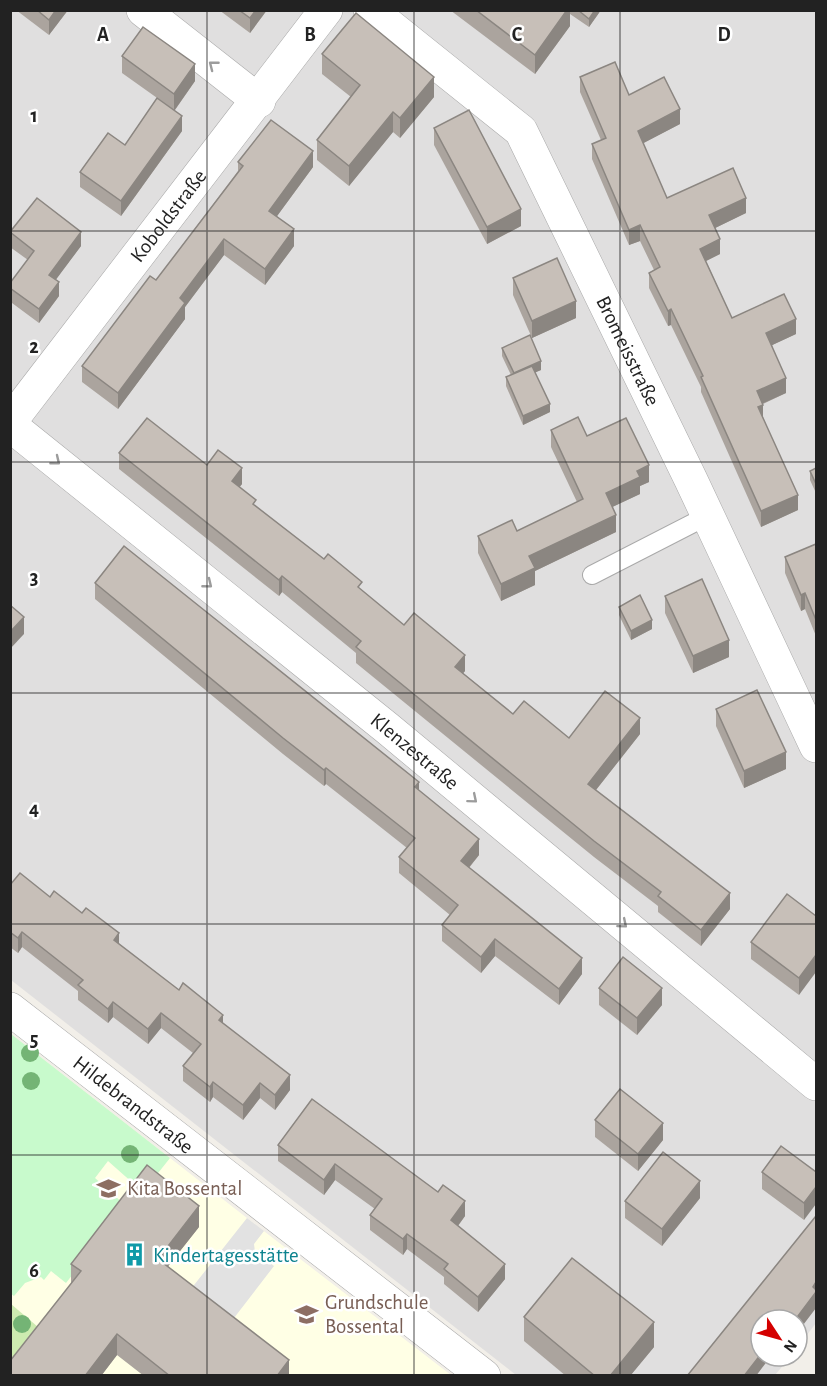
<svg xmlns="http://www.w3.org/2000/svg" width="827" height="1386" viewBox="0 0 827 1386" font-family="'Alegreya Sans',sans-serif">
	<rect width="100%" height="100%" fill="#f2efe9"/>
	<polygon fill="#e0dfdf" points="10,11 816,11 816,1323 797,1348 797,1320 761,1320 761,1356 791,1356 775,1375 516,1375 11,980"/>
	<polygon fill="#ffffe5" points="11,1034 247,1218 451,1375 11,1375"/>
	<polygon fill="#cdebb0" points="11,1304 38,1327 11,1362"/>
	<polygon fill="#c8facc" points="11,1034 170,1158 143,1192 108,1161 95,1178 126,1206 66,1283 51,1271 44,1280 41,1277 25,1283 14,1296 10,1293"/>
	<polygon fill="#e2e2e2" points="247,1218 264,1231 254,1244 255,1252 274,1266 234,1318 183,1299"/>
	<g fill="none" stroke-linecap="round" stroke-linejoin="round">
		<defs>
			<polyline id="service" points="592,575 707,516"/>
			<g id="minor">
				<polyline points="143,10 259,101"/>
				<path id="s1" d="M370 10 521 131 691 480 816 746"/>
				<path id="s2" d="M10 422 326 10"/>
				<path id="s3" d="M10 425 387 728 816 1084"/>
				<path id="s4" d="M10 1009 484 1376"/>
			</g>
		</defs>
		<use href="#service" stroke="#a9a9a9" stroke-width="20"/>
		<use href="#minor" stroke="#a9a9a9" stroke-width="34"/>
		<use href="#service" stroke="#fff" stroke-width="18"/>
		<use href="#minor" stroke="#fff" stroke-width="33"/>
	</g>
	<g fill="#74b475">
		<circle cx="30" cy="1053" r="9"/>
		<circle cx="31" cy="1081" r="9"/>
		<circle cx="130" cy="1154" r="9"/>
		<circle cx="22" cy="1324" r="9"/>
	</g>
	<g fill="#aba49e">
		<polygon points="16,10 68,10 49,35"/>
		<polygon points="219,10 267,10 250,33"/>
		<polygon points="450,10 601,10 589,27 570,14 570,26 535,74"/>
		<polygon points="322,54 434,97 400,138 393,132 349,186 317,160 317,140 351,97 322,74"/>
		<polygon points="122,56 195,81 175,110 182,131 121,216 80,187 80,172 125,145 167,105 122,73"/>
		<polygon points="580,77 629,95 680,124 643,143 667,198 746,213 715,228 720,254 706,261 732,318 796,334 772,345 786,393 763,404 763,417 798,510 761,527 701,392 701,387 671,325 668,326 649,288 649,273 654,270 640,241 629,245 592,159 592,144 601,140 580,92"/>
		<polygon points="434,128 521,226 487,244 434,145"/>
		<polygon points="238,162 313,167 277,216 294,246 265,285 224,255 185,307 185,319 118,409 82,382 82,366 156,280 238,171"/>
		<polygon points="10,232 81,246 55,280 59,296 39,323 12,303 12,315 10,317 10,283 28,260 10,247"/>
		<polygon points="513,278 576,318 532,338 513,295"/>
		<polygon points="502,348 541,370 535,372 550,412 523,425 506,386 506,377 511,375 502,356"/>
		<polygon points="551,430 587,436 649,482 640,486 640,494 612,507 616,532 535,571 535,585 501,601 478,553 478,536 517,531 577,502 551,447"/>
		<polygon points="119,453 207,465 242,484 239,487 256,507 404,625 465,671 463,673 513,714 569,738 640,734 596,790 730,909 701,946 658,912 658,906 594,857 356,663 356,653 282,592 279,596 119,469"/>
		<polygon points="816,468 816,493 810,480 810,471"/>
		<polygon points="816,544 816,636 805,609 801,611 785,573 785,557"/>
		<polygon points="95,583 419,790 479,855 469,868 582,974 559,1005 495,956 481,973 442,941 442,925 450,915 399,873 399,857 407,848 326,784 324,786 283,754 95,599"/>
		<polygon points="665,596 729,657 693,673 665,613"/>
		<polygon points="619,607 652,629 631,640 619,615"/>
		<polygon points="716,709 786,769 744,788 716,726"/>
		<polygon points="10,885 50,897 119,944 179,990 223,1023 290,1090 275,1110 260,1098 243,1120 213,1097 210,1102 183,1081 183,1066 193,1053 161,1028 148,1044 113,1017 108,1023 78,1000 78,991 22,947 18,953 10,947"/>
		<polygon points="816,916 799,995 751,959 751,942"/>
		<polygon points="599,988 662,1005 637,1035 599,1005"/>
		<polygon points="312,1099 465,1216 458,1226 505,1279 478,1312 444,1284 444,1277 407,1249 403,1255 370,1230 370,1215 375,1209 335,1180 324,1195 278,1161 278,1145"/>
		<polygon points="595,1120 663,1140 638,1171 595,1137"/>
		<polygon points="762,1172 816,1172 804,1220 762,1189"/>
		<polygon points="700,1198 662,1246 625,1218 625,1201"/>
		<polygon points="199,1227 168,1266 289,1376 144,1376 117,1355 101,1376 10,1376 71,1284 71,1264"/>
		<polygon points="524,1317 654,1347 630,1376 566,1376 524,1341"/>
	</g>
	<g fill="#8b8681">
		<polygon points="56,10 68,10 49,35 49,20"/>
		<polygon points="256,10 267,10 250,33 250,18"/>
		<polygon points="567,10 570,10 570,26 535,74 535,55"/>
		<polygon points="595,10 601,10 589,27 589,19"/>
		<polygon points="195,64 195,81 174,111 174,94"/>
		<polygon points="434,77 434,97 400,138 400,118"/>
		<polygon points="680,109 680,124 638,146 638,131"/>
		<polygon points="393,112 393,132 349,186 349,166"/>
		<polygon points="182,116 182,131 121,216 121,201"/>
		<polygon points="313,151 313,167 269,227 269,211"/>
		<polygon points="746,198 746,213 709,231 709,215"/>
		<polygon points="521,209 521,226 487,244 487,227"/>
		<polygon points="640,225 640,241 629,245 629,230"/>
		<polygon points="294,229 294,246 265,285 265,269"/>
		<polygon points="81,232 81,246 49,289 49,275"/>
		<polygon points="224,239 224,255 185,307 185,319 118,409 118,393 180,298"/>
		<polygon points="720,239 720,254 700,264 700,249"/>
		<polygon points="59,282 59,296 39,323 39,309"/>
		<polygon points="12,298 12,315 10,317 10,300"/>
		<polygon points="576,301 576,318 532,338 532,321"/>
		<polygon points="671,309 671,325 668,326 668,311"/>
		<polygon points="796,319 796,334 766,348 766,333"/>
		<polygon points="541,361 541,370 514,382 514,373"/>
		<polygon points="786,378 786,393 757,406 757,391"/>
		<polygon points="550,404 550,412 523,425 523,416"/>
		<polygon points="763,405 763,420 758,407"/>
		<polygon points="649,465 649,482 640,486 640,494 606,510 606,493 637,471"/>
		<polygon points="242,468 242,484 232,497 232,481"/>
		<polygon points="798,495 798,510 761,527 761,511"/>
		<polygon points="616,515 616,532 535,571 535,585 501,601 501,584 529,556"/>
		<polygon points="282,576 282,592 279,596 279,580"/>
		<polygon points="805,593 805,609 801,611 801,595"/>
		<polygon points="24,617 24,634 10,649 10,632"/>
		<polygon points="652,620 652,629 631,640 631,631"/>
		<polygon points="729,640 729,657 693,673 693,656"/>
		<polygon points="465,655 465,671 455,683 455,667"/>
		<polygon points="640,718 640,734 588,800 588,784"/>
		<polygon points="786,752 786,769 744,788 744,771"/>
		<polygon points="326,768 326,784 324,786 324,770"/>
		<polygon points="419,782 419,798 415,787"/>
		<polygon points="479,839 479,855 461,877 461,861"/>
		<polygon points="730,893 730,909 701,946 701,930"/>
		<polygon points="22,932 22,947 18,953 18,938"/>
		<polygon points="119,933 119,948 114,940"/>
		<polygon points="495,939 495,956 481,973 481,957"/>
		<polygon points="816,955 816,972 799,995 799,978"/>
		<polygon points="582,958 582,974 559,1005 559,989"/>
		<polygon points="662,988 662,1005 637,1035 637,1018"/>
		<polygon points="113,1002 113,1017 108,1023 108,1009"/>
		<polygon points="161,1013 161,1028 148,1044 148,1029"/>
		<polygon points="223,1015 223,1029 219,1020"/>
		<polygon points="290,1075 290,1090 275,1110 275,1095"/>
		<polygon points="213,1082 213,1097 210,1102 210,1087"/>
		<polygon points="260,1083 260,1098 243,1120 243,1105"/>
		<polygon points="663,1123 663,1140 638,1171 638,1154"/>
		<polygon points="335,1164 335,1180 324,1195 324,1180"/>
		<polygon points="700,1181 700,1198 662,1246 662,1229"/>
		<polygon points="816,1187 816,1204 804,1220 804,1203"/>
		<polygon points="465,1201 465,1216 451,1235 451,1220"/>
		<polygon points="199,1206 199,1227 158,1279 158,1259"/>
		<polygon points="407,1234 407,1249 403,1255 403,1239"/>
		<polygon points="505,1264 505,1279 478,1312 478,1297"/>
		<polygon points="816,1282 816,1308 797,1333 797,1320 795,1320 813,1287"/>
		<polygon points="654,1322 654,1347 630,1376 610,1376"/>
		<polygon points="117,1334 117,1355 101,1376 85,1376"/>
		<polygon points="761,1354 761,1356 771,1356 756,1376 744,1376"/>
		<polygon points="289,1360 289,1376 277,1376"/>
	</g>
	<g fill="#c7bfb8" stroke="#8b8681" stroke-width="1.5">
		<polygon points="37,10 56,10 49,20"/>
		<polygon points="239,10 256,10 250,18"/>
		<polygon points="476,10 567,10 535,55"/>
		<polygon points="578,10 595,10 589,19"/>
		<polygon points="356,13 434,77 400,118 393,112 349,166 317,140 360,85 322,54"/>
		<polygon points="143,27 195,64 174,94 122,56"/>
		<polygon points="615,62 629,95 664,77 680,109 638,131 667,198 733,168 746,198 709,215 720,239 700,249 732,318 784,294 796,319 766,333 786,378 757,391 763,405 758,407 798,495 761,511 701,377 703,376 671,309 668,311 649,273 660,267 640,225 629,230 592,144 606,138 580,77"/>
		<polygon points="157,98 182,116 121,201 80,172 108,133 125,145"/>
		<polygon points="469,110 521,209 487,227 434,128"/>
		<polygon points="271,120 313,151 269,211 294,229 265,269 224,239 180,298 185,303 118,393 82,366 150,276 156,280 243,166 238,162"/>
		<polygon points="37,198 81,232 49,275 59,282 39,309 10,288 10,283 34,251 10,232"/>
		<polygon points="557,258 576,301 532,321 513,278"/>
		<polygon points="530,335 541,361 514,373 502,348"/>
		<polygon points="532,366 550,404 523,416 506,377"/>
		<polygon points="578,417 587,436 626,418 649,465 637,471 640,477 606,493 616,515 529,556 535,568 501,584 478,536 512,520 517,531 583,499 551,430"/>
		<polygon points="147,418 207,465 218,450 242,468 232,481 256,500 253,504 324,559 328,554 362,582 358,587 404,625 414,613 465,655 455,667 513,714 524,701 569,738 605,691 640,718 588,784 730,893 701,930 658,896 661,892 594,841 356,647 361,641 282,576 279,580 119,453"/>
		<polygon points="816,468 816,484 810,471"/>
		<polygon points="816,544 816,620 805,593 801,595 785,557"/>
		<polygon points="124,546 419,782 415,787 479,839 461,861 582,958 559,989 495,939 481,957 442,925 458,905 399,857 415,838 326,768 324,770 283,738 95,583"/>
		<polygon points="702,579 729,640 693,656 665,596"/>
		<polygon points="640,595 652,620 631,631 619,607"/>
		<polygon points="10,605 24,617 10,632"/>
		<polygon points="757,690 786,752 744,771 716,709"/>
		<polygon points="20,873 50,897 54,891 82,913 86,908 119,933 114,940 179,990 183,983 223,1015 219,1020 290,1075 275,1095 260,1083 243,1105 213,1082 210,1087 183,1066 201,1044 161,1013 148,1029 113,1002 108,1009 78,985 83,980 22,932 18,938 10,932 10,885"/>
		<polygon points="787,894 816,916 816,955 799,978 751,942"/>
		<polygon points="623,957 662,988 637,1018 599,988"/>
		<polygon points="620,1089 663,1123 638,1154 595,1120"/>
		<polygon points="312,1099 438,1192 443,1185 465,1201 451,1220 505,1264 478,1297 444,1269 448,1264 407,1234 403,1239 370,1215 382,1199 335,1164 324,1180 278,1145"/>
		<polygon points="781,1146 816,1172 816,1187 804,1203 762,1172"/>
		<polygon points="663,1152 700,1181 662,1229 625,1201"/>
		<polygon points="147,1165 199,1206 158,1259 289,1360 277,1376 170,1376 117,1334 85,1376 10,1376 10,1361 81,1271 71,1264"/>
		<polygon points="816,1216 816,1282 813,1287 816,1290 816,1292 795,1320 761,1320 761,1354 744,1376 687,1376"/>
		<polygon points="572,1258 654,1322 610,1376 595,1376 524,1317"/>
	</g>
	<defs><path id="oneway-chevron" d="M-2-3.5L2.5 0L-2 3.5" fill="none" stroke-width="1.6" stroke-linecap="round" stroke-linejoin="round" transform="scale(1.5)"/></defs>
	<g stroke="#9c9c9c">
		<use href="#oneway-chevron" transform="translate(213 65) rotate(-142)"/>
		<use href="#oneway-chevron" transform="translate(56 461) rotate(39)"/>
		<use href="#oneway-chevron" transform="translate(208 584) rotate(39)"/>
		<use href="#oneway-chevron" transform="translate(473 799) rotate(40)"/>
		<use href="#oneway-chevron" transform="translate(623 924) rotate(40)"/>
	</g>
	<path fill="none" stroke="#222" stroke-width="1.5" stroke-opacity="0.55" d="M207 10V1376M414 10V1376M620 10V1376M10 231H816M10 462H816M10 693H816M10 924H816M10 1155H816"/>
	<defs>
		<symbol id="school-bare" viewBox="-9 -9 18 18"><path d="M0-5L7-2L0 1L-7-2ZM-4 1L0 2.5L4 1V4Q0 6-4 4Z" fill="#8d6e63" stroke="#fff" stroke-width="2.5" paint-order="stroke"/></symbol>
		<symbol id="building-bare" viewBox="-9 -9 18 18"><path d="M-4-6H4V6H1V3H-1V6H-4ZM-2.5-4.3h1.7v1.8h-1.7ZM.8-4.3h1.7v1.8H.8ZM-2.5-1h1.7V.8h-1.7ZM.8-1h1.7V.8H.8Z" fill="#0f9aa8" stroke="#fff" stroke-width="2.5" paint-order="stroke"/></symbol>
	</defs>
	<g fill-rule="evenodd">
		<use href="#school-bare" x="92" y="1172" width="33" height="33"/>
		<use href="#building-bare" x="118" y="1238" width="33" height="33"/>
		<use href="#school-bare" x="290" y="1298" width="33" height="33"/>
	</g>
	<g text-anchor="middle" stroke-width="5" stroke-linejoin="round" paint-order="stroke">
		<g font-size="21" fill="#222" stroke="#fff">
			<text dy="7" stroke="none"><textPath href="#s2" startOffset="260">Koboldstraße</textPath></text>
			<text dy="7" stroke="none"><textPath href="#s1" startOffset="438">Bromeisstraße</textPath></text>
			<text dy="7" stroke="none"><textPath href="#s3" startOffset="520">Klenzestraße</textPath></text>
			<text dy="7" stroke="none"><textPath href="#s4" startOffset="156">Hildebrandstraße</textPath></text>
		</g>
		<g font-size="21" fill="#785e54" stroke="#fff" text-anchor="start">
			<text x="127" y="1195">Kita Bossental</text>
			<text x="325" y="1309">Grundschule<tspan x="325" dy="24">Bossental</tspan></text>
		</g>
		<g font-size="21" fill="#0d838f" stroke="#fff" text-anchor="start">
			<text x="153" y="1262">Kindertagesstätte</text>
		</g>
	</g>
	<g font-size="20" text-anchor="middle" font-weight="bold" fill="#222" stroke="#fff" stroke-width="5" stroke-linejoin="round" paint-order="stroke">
		<text x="103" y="41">A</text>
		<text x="310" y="41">B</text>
		<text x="517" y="41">C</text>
		<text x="724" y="41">D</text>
		<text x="34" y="122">1</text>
		<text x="34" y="353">2</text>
		<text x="34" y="584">3</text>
		<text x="34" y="815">4</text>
		<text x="34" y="1046">5</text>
		<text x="34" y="1277">6</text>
	</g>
	<rect width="827" height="1386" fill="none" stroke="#222222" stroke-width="24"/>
	<g transform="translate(779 1338) rotate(126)"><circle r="28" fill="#ffffff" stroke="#a7a7a7" stroke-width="1.5"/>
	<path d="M0-4.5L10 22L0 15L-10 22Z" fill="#d40000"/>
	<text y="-9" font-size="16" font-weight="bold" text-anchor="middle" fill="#222222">N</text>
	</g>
</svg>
